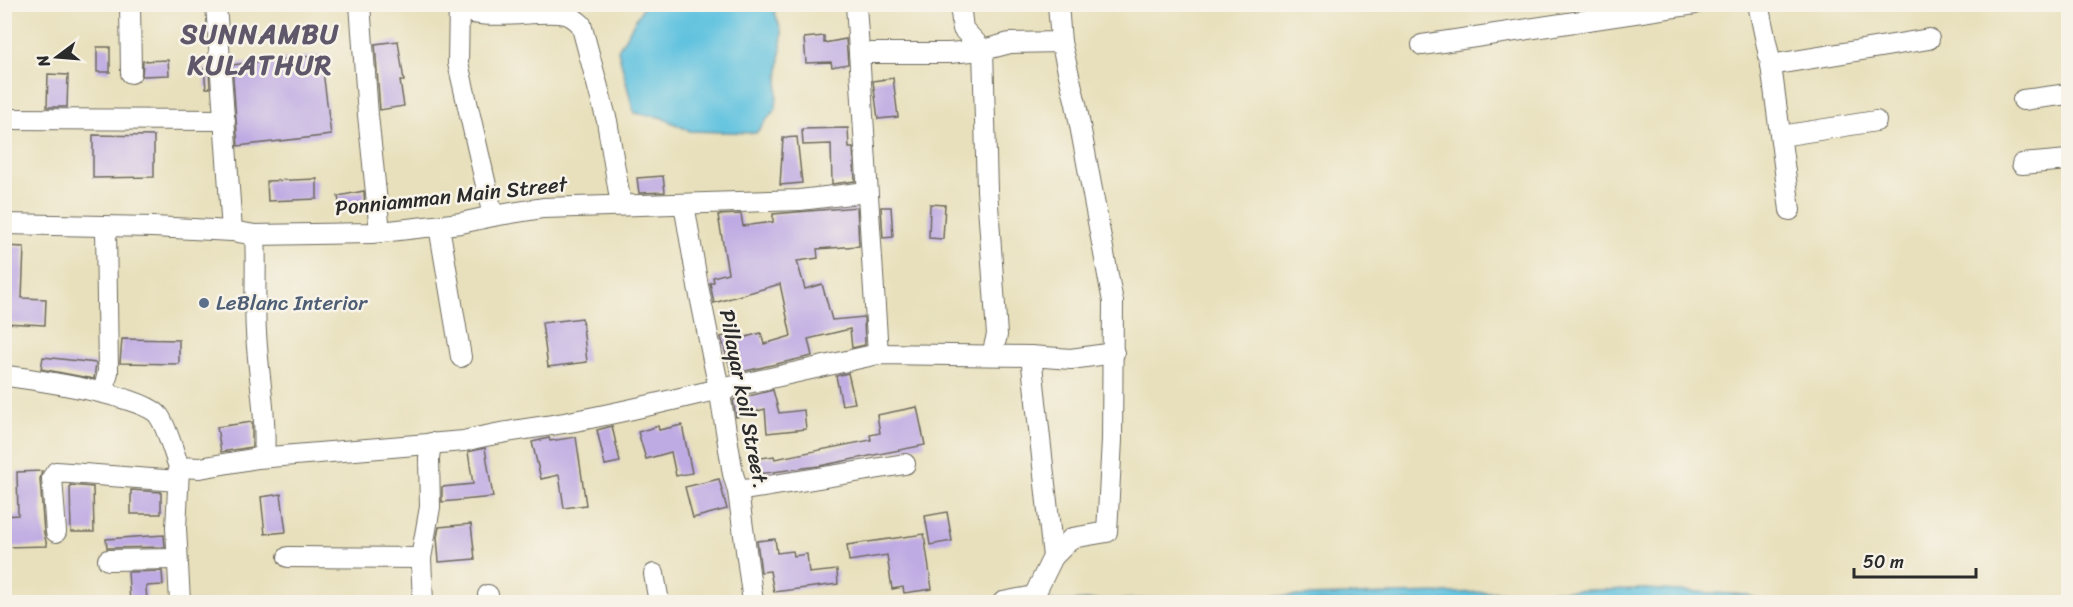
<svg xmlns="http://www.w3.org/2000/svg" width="2073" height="607" viewBox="0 0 2073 607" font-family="Sriracha,sans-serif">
	<rect width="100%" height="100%" fill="#f7f3e8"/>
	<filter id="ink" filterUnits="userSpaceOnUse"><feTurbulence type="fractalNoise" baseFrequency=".0167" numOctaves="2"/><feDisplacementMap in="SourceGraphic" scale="12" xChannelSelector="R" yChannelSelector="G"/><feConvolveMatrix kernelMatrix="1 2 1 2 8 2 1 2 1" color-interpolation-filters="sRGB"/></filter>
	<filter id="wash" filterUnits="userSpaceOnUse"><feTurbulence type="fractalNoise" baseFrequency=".008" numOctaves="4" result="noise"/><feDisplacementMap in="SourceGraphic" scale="24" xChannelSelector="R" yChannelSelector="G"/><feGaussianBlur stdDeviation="1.35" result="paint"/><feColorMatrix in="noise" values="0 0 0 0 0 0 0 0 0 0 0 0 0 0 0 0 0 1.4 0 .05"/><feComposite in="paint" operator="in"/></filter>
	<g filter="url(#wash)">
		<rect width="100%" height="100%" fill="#e8e0bc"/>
		<g fill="#61c2df" stroke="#467685" stroke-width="1.5">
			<polygon points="648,5 772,5 782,33 776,108 756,133 690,131 660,117 634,113 618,50 643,7"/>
			<polygon points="1645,589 1747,595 1767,602 1012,602"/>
		</g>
		<g id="blocks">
			<g fill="#bfabe3">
				<polygon points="824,36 824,43 846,39 848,64 832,67 831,62 806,63 804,38"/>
				<polygon points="398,41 404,81 400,81 404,106 380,110 375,44"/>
				<rect x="97" y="47" width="13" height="25"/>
				<polygon points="321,55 331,135 238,146 232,65"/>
				<polygon points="168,60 169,75 142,76 143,61"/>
				<polygon points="204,69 209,69 210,88 206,88"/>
				<polygon points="48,74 68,75 67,107 47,107"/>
				<polygon points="893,78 898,117 878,119 873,81"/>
				<polygon points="848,128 849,148 853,148 855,181 832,184 831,144 803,145 802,129"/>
				<polygon points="93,135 154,136 154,177 93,178"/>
				<polygon points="797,137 802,183 780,185 783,138"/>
				<polygon points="663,176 665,192 639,193 637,178"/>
				<polygon points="317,179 317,199 268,201 267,181"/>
				<polygon points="364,191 365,208 341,213 338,196"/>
				<polygon points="930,204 945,205 943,239 929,238"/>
				<polygon points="857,207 859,246 817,249 818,258 797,261 805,289 822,284 832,320 864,317 865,345 852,348 850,329 808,339 812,356 732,374 721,337 740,331 742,338 761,333 764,344 791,336 780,284 714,303 710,283 714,282 713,277 728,273 718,215 741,214 743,226 773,222 773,214"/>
				<polygon points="881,207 891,207 893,237 883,238"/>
				<polygon points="4,246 24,247 22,298 46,299 45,325 4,323"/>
				<polygon points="582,318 587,362 548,367 542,323"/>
				<polygon points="122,339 179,340 179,364 120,363"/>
				<polygon points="43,357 96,363 94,379 41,369"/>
				<polygon points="848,373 855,403 842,405 836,376"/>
				<polygon points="773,390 779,413 804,410 806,429 767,433 765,409 736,417 733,400"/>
				<polygon points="917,407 925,445 819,466 758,474 755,459 774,456 775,459 871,440 870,435 880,433 877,415"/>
				<polygon points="252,422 252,447 221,452 217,427"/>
				<polygon points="682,425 692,473 676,476 671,452 646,459 638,432 658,426 659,430"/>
				<polygon points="612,426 620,462 605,465 597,430"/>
				<polygon points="576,437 586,505 564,508 559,475 541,479 532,442 549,438 550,441"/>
				<polygon points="485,448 493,497 442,502 442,487 473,484 468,452"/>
				<polygon points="42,471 40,479 44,533 47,546 4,547 4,516 18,515 17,472"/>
				<polygon points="719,479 727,509 693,518 685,487"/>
				<polygon points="70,485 93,487 94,532 71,532"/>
				<polygon points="131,490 161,492 161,514 131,514"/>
				<polygon points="281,494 286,532 265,534 261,497"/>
				<polygon points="947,512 952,541 930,545 925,516"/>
				<polygon points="471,524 475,559 439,562 437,537 439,527"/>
				<polygon points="924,534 932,589 904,593 903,587 892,589 887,555 849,561 847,545"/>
				<polygon points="164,535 165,547 107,548 106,539"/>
				<polygon points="775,539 777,553 793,551 794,556 807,554 809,573 837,570 838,584 774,592 770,571 761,572 757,541"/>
				<polygon points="162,571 163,585 146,586 147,603 130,603 128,572"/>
			</g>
		</g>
	</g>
	<g filter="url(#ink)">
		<use href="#blocks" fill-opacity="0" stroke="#6d6a5e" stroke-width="1.5"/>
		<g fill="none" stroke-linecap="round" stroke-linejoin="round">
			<defs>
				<g id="minor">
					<polyline points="130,4 131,73"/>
					<polyline points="216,4 232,231"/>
					<polyline points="360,4 368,115 380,232"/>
					<path d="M455 4C474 25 539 8 565 14 571 15 576 20 581 24L607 121 621 205"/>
					<polyline points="459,4 458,63 493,216"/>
					<polyline points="856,4 878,354"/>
					<polyline points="960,4 963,29 983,50 987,190 997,335 992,355"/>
					<polyline points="1758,4 1771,65 1790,210"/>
					<polyline points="1422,45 1695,4"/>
					<polyline points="859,53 949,53 983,50 1010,43 1061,42 1058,4"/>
					<polyline points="1771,65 1929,39"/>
					<polyline points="2023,100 2068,94"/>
					<polyline points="4,119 225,120"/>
					<polyline points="1781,136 1876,121"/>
					<polyline points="2022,164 2068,160"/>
					<polyline points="684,204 698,286 720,394 733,474 738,491 753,602"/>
					<polyline points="4,224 153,227 232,231 255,235 372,233 461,223 493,216 543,208 800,200 867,192"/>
					<polyline points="439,226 461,357"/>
					<path d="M255 235C257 267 254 300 256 332 258 374 267 416 264 457"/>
					<path d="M4 376C31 378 146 396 159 416 167 427 174 454 179 467L200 468 258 458 464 441C497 432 530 429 564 423 616 414 668 401 719 389"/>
					<polyline points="103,393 108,372 106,227"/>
					<polyline points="720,394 730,387 878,354 1031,356"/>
					<polyline points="179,470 176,528 180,602"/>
					<polyline points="738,491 905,464"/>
					<polyline points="56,532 52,478 56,472 178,481"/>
					<polyline points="288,557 421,558"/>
					<polyline points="1053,557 1072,538 1107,532 1112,440 1113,302 1076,104 1061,42"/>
					<polyline points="108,560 177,559"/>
					<polyline points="654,574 659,602"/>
					<polyline points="488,595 489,602"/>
					<polyline points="423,602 421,558 430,507 429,458 431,443"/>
					<polyline points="1003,602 1034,596 1053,557 1031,356 1071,359 1114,353"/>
				</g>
			</defs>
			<use href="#minor" stroke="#6d6a5e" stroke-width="22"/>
			<use href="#minor" stroke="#fff" stroke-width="20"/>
		</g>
	</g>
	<circle fill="#5c6f8a" stroke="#f7f3e8" stroke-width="2" cx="204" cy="303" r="6"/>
	<g text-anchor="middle" stroke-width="5" stroke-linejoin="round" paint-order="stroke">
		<g font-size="21" fill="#2b2b2b" stroke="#f7f3e8">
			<text transform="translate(451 196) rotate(-6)" y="7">Ponniamman Main Street</text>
			<text transform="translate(744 399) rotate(79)" y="7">Pillayar koil Street.</text>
		</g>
		<g font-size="21" fill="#4e5e75" stroke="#f7f3e8" text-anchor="start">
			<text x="216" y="310">LeBlanc Interior</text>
		</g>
		<g font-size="27" font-weight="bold" letter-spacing="1.5" fill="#5f586b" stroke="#f7f3e8">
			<text x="260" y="43">SUNNAMBU<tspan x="260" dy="31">KULATHUR</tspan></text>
		</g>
	</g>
	<rect width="2073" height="607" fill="none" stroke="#f7f3e8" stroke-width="24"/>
	<g transform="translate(57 57) rotate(254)" stroke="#f7f3e8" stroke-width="4.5" paint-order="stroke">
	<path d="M0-4.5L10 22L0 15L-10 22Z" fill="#2b2b2b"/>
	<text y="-9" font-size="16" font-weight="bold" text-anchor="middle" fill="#2b2b2b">N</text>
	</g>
	<path d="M1854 568v9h122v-9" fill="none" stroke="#2b2b2b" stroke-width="3"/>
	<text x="1863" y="568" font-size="18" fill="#2b2b2b" stroke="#f7f3e8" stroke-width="4.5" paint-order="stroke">50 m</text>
</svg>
